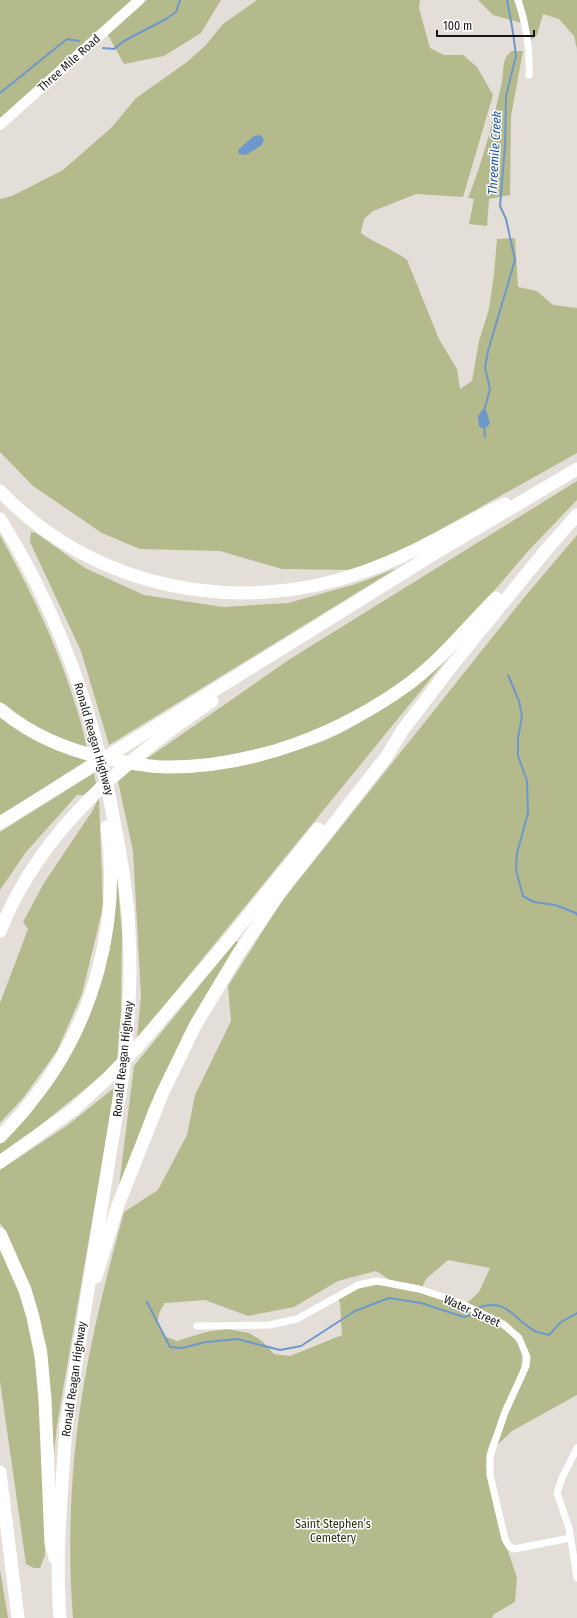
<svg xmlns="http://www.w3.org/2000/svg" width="577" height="1618" viewBox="0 0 577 1618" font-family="'Fira Sans Condensed',sans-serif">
	<rect width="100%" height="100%" fill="#e4ded8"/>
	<g fill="#b4ba8b">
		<polygon points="0,0 132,0 0,118"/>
		<polygon points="147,0 221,0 201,33 164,56 124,64 108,35"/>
		<path d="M257 0H420L419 8 430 48 444 55H463L477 67 493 95 463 197 416 194 373 211 364 219 361 233C376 244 393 249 407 260L439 339 457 369 460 389 472 381 479 341 489 309 494 274 497 239 515 238 518 287 537 291 553 305 577 308V453L411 546 353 570 282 569 220 551 140 549 102 533 33 486 0 452V199L12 196 63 170 112 127 136 98 187 62 205 46 223 24Z"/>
		<polygon points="478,0 514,0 517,6 521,23 493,15"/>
		<polygon points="520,0 577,0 577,49 574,36 559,19 543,14 537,35 529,41"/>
		<path d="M512 51H523L511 116 510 195 489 199 487 226 469 224 474 199 468 198C483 161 493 121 502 82 504 71 501 58 512 51Z"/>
		<polygon points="577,481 577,500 530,549 451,641 404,682 344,720 291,742 195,762 142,762 290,659"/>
		<polygon points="31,532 36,533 85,568 144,595 223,607 288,603 356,584 397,568 109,745 81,651 30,542"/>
		<path d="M0 535C29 588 53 636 72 694 78 713 84 731 87 750 56 739 25 724 0 702Z"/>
		<path d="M577 535V1395L512 1431 495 1447 502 1426 527 1372 524 1342 509 1324 467 1303 479 1292 490 1268 448 1260 426 1279 422 1288 390 1280 376 1271 338 1281 294 1307 248 1316 205 1300 165 1303C156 1317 156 1322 164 1336L177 1341 206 1332 227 1329 249 1333 262 1341 274 1354 290 1356 342 1335 340 1303 338 1298C349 1292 361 1283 374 1284 407 1284 503 1315 519 1345 523 1352 522 1361 521 1369L488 1448 486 1466 506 1546 517 1577 515 1602 494 1614 492 1618H73C67 1545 71 1461 83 1389 93 1329 108 1270 124 1212L158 1190 187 1135 195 1095 231 1021 228 986 282 901 523 599Z"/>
		<path d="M449 656 137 1039 141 995 133 851 118 781 131 770C196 763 265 764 326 740 368 723 412 684 449 656Z"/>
		<polygon points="0,717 87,760 0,816"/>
		<polygon points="94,773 96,784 84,795 77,795 26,852 0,890 0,832"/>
		<polygon points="99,797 103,907 82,994 57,1051 23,1098 0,1123 0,1003 28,929 23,922 44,883 93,810"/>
		<path d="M117 876 122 933 121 1011 117 1060 112 1067 21 1141 0 1154V1143C15 1126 31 1110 45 1093 81 1048 102 991 112 934 115 915 115 895 117 876Z"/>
		<polygon points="236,941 240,943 189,1028 149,1107 118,1194 134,1066"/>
		<polygon points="115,1087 57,1425 54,1455 47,1348 30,1287 7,1233 0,1223 0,1170 68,1125"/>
		<polygon points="0,1245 14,1269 34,1339 42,1408 45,1555 40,1568 34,1568 26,1564 0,1381"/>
		<polygon points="0,1569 8,1618 0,1618"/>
	</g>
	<g fill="#6e98cc">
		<polygon points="260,135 264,139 262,145 246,155 239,154 238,150 254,136"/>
		<polygon points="483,409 486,410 490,423 487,427 481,428 479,426 478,416"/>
	</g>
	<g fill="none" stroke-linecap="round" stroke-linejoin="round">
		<g stroke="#6e98cc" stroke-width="2">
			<polyline points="103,48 114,49 124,41 166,19 176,12 180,0"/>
			<polyline points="0,93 67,39 79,41"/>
			<polyline points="484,411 490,389 485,368 488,351 515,260 506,219 500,206 505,146 506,96 516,56 513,32 507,0"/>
			<polyline points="484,426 485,437"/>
			<polyline points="508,675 519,701 522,717 518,738 518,756 527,781 528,813 517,853 516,870 523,896 534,902 555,905 576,913 577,915"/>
			<polyline points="147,1302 170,1347 182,1348 206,1342 237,1339 280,1350 301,1346 355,1311 389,1298 421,1303 464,1317 473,1314"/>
			<path d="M480 1307C509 1298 514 1321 537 1332 541 1333 546 1334 549 1335L561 1322 577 1313"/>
		</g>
		<g stroke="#fff" stroke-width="7">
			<path d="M518 0C526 23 530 51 529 75"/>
			<polyline points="197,1326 269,1325 297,1319 358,1285 377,1281 419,1289 458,1302 503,1324 519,1338 527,1357 526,1366 505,1412 490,1456 490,1475 505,1539 509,1546 514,1549 570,1538"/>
			<polyline points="577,1448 562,1478 557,1493 569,1528 577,1578"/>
		</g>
		<polyline stroke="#fff" stroke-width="10" points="0,125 139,0"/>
		<g stroke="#fff" stroke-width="13">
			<path d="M0 491C93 589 239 617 363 572 413 555 458 526 505 504"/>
			<path d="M0 519C61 616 98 725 117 837 123 869 128 900 129 933 132 980 128 1027 123 1074L66 1426C62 1489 55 1554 60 1618"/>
			<path d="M0 709C31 735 69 751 109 759 127 762 146 767 165 767 253 768 340 734 410 683 443 658 467 627 496 598"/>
			<polyline points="0,823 437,552 577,469"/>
			<path d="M0 931C41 829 124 761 212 701"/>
			<path d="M0 1137C10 1126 21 1115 30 1103 93 1026 121 925 107 827"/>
			<polyline points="0,1162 73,1110 111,1075 140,1044 226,943 318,829"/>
			<polyline points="0,1234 25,1290 33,1317 41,1356 45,1399 51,1543 55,1558"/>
			<polyline points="96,1277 118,1205 162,1094 195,1026 238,954 281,891 387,756 402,731 450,668 546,550 577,515"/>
			<polyline points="0,1472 18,1618"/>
		</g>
	</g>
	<g text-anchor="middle" stroke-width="3" stroke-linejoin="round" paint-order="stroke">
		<g font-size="12" fill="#191715" stroke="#fff">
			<text transform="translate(69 63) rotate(-42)" y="4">Three Mile Road</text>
			<text transform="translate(94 739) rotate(74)" y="4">Ronald Reagan Highway</text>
			<text transform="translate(123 1059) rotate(-84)" y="4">Ronald Reagan Highway</text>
			<text transform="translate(472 1311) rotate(24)" y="4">Water Street</text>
			<text transform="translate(74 1379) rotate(-82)" y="4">Ronald Reagan Highway</text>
		</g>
		<g font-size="12" fill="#2f3213" stroke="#fff">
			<text x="333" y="1528">Saint Stephen’s<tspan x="333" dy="14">Cemetery</tspan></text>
		</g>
		<g font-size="13" font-style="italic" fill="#1e5697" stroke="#fff">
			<text transform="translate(494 153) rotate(-87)" y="5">Threemile Creek</text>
		</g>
	</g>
	<path d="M437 30v6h97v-6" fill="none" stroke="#191715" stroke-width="2"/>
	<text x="443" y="30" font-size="12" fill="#191715" stroke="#ffffff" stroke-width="3" paint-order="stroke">100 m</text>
</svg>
